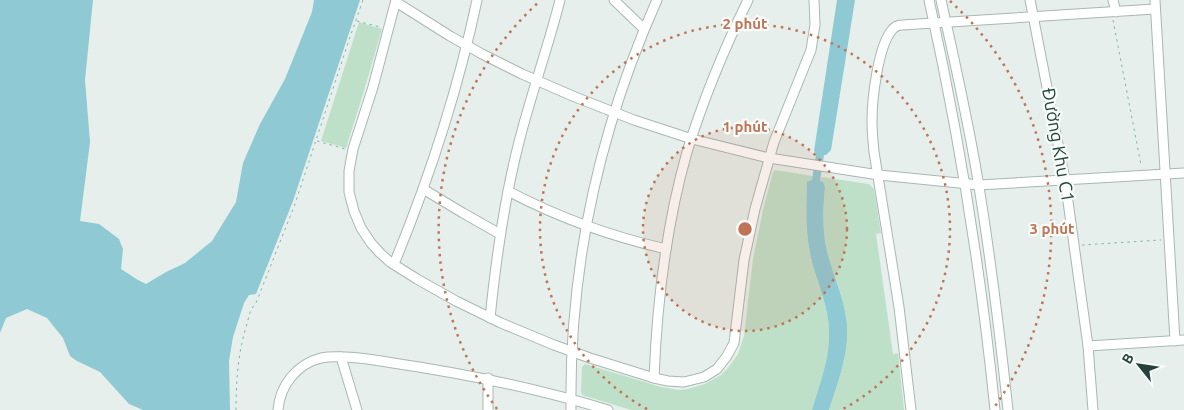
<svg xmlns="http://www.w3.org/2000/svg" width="1184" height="410" viewBox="0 0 1184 410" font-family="Ubuntu,sans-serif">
	<rect width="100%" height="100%" fill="#e6efeb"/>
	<g fill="#bfe0c8">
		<polygon points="359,22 382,29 363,94 346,148 321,141"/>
		<path d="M775 170 813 176 812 180 807 183C806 210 805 235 812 262 818 286 829 308 829 332 830 359 819 385 812 410H631L582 395 581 392 582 367 585 364 661 387 679 390 688 389 705 384 721 375 728 368 738 354 744 336 753 259 763 210 773 172Z"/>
		<path d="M821 177 869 184 874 189 881 233 876 234 893 354 898 353 904 410H829C838 382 849 354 847 325 845 299 833 276 827 251 822 230 823 208 825 187L820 181Z"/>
	</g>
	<g fill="#8ec9d4">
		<polygon points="0,0 93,0 85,80 90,142 80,221 99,224 119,239 123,249 121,269 138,280 146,284 166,272 185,263 212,241 236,202 243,163 260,124 285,79 312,12 314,0 360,0 293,201 256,294 249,295 244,303 233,337 229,361 230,410 143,410 129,404 100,372 77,361 70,356 63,338 47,318 27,309 6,318 0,333"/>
		<path d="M837 0H855L831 150 826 155H824L820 181 823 182 825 187C823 208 822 230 827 251 833 276 845 299 847 325 849 354 838 382 829 410H812C819 385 830 359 829 332 829 308 818 285 812 262 805 235 806 210 807 182L812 180 816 154 814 151Z"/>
	</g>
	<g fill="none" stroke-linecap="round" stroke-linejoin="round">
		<defs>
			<g id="street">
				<polyline points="396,0 373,87 353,149 349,171 349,192 354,211 361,228 371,243 380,253 390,262 417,279 456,301 501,323 554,345 590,358 654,378 668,381 684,382 704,377 717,369 727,356 734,343 744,260 755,209 774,142 811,50 815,25 814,0"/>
				<polyline points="614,0 644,29"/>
				<path d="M929 0C959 135 981 272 995 410"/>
				<path d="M941 0C955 62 969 124 979 187 991 261 1000 335 1008 410"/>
				<polyline points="1030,0 1065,180 1088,346 1093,410"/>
				<polyline points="1113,0 1116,12"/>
				<polyline points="1155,0 1175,341"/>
				<polyline points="396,2 450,36 482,54 522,74 575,97 634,120 692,139 769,158 879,175 979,185 1184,173"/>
				<polyline points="423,189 463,213 500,234"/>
				<path d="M508 191C559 218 610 236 666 249"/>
				<path d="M394 264C429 179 458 90 477 0"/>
				<path d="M490 318C496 259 504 200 519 142 531 94 548 48 560 0"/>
				<polyline points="1088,346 1184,340"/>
				<polyline points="341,357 357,410"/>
				<polyline points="488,378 488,410"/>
				<path d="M654 378C657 301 666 226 687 152 703 100 724 49 748 0"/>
				<path d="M278 410C280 385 297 364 321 358 340 354 374 360 393 363 467 374 537 388 608 410"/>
				<path d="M571 410C569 267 599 130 657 0"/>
				<path d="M911 410 899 307 874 152C873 142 872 131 872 121 872 99 878 46 892 30 895 26 898 25 902 25L1155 9"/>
			</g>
		</defs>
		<use href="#street" stroke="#a8b8b2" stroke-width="11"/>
		<g stroke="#86b3a5" stroke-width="1" stroke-dasharray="2.5 4" stroke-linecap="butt">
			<polyline points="1113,20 1141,165"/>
			<polyline points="357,21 380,27"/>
			<polyline points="317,141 345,149"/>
			<polyline points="1082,245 1161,240"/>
			<path d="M236 410C236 381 238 352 247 324 249 316 250 309 256 303L295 204 349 40 363 0"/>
		</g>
		<use href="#street" stroke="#fff" stroke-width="9"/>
	</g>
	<circle cx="745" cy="229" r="102" fill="#c07456" fill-opacity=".12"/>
	<g fill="none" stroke="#c07456" stroke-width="2.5" stroke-dasharray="2.5 5">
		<circle cx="745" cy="229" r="102"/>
		<path d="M647 409A205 205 0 1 1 843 409"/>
		<path d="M497 409A307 307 0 0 1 540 1M950 1A307 307 0 0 1 993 409"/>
	</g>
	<g text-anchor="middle" stroke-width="4.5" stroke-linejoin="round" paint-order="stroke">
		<g font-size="18" fill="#24423a" stroke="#f7fbf9">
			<text transform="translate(1058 145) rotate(80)" y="6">Đường Khu C1</text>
		</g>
	</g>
	<circle cx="745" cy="229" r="8" fill="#c07456" stroke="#f7fbf9" stroke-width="2.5"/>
	<g font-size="15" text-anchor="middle" font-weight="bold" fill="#c07456" stroke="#f7fbf9" stroke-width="4.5" stroke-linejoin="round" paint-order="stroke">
		<text x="745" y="29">2 phút</text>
		<text x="745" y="132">1 phút</text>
		<text x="1052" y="234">3 phút</text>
	</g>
	<g transform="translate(1139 365) rotate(300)" stroke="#f7fbf9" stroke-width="4" paint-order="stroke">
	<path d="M0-4L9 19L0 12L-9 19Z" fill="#24423a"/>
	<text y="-8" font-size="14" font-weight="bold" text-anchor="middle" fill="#24423a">B</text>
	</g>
</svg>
